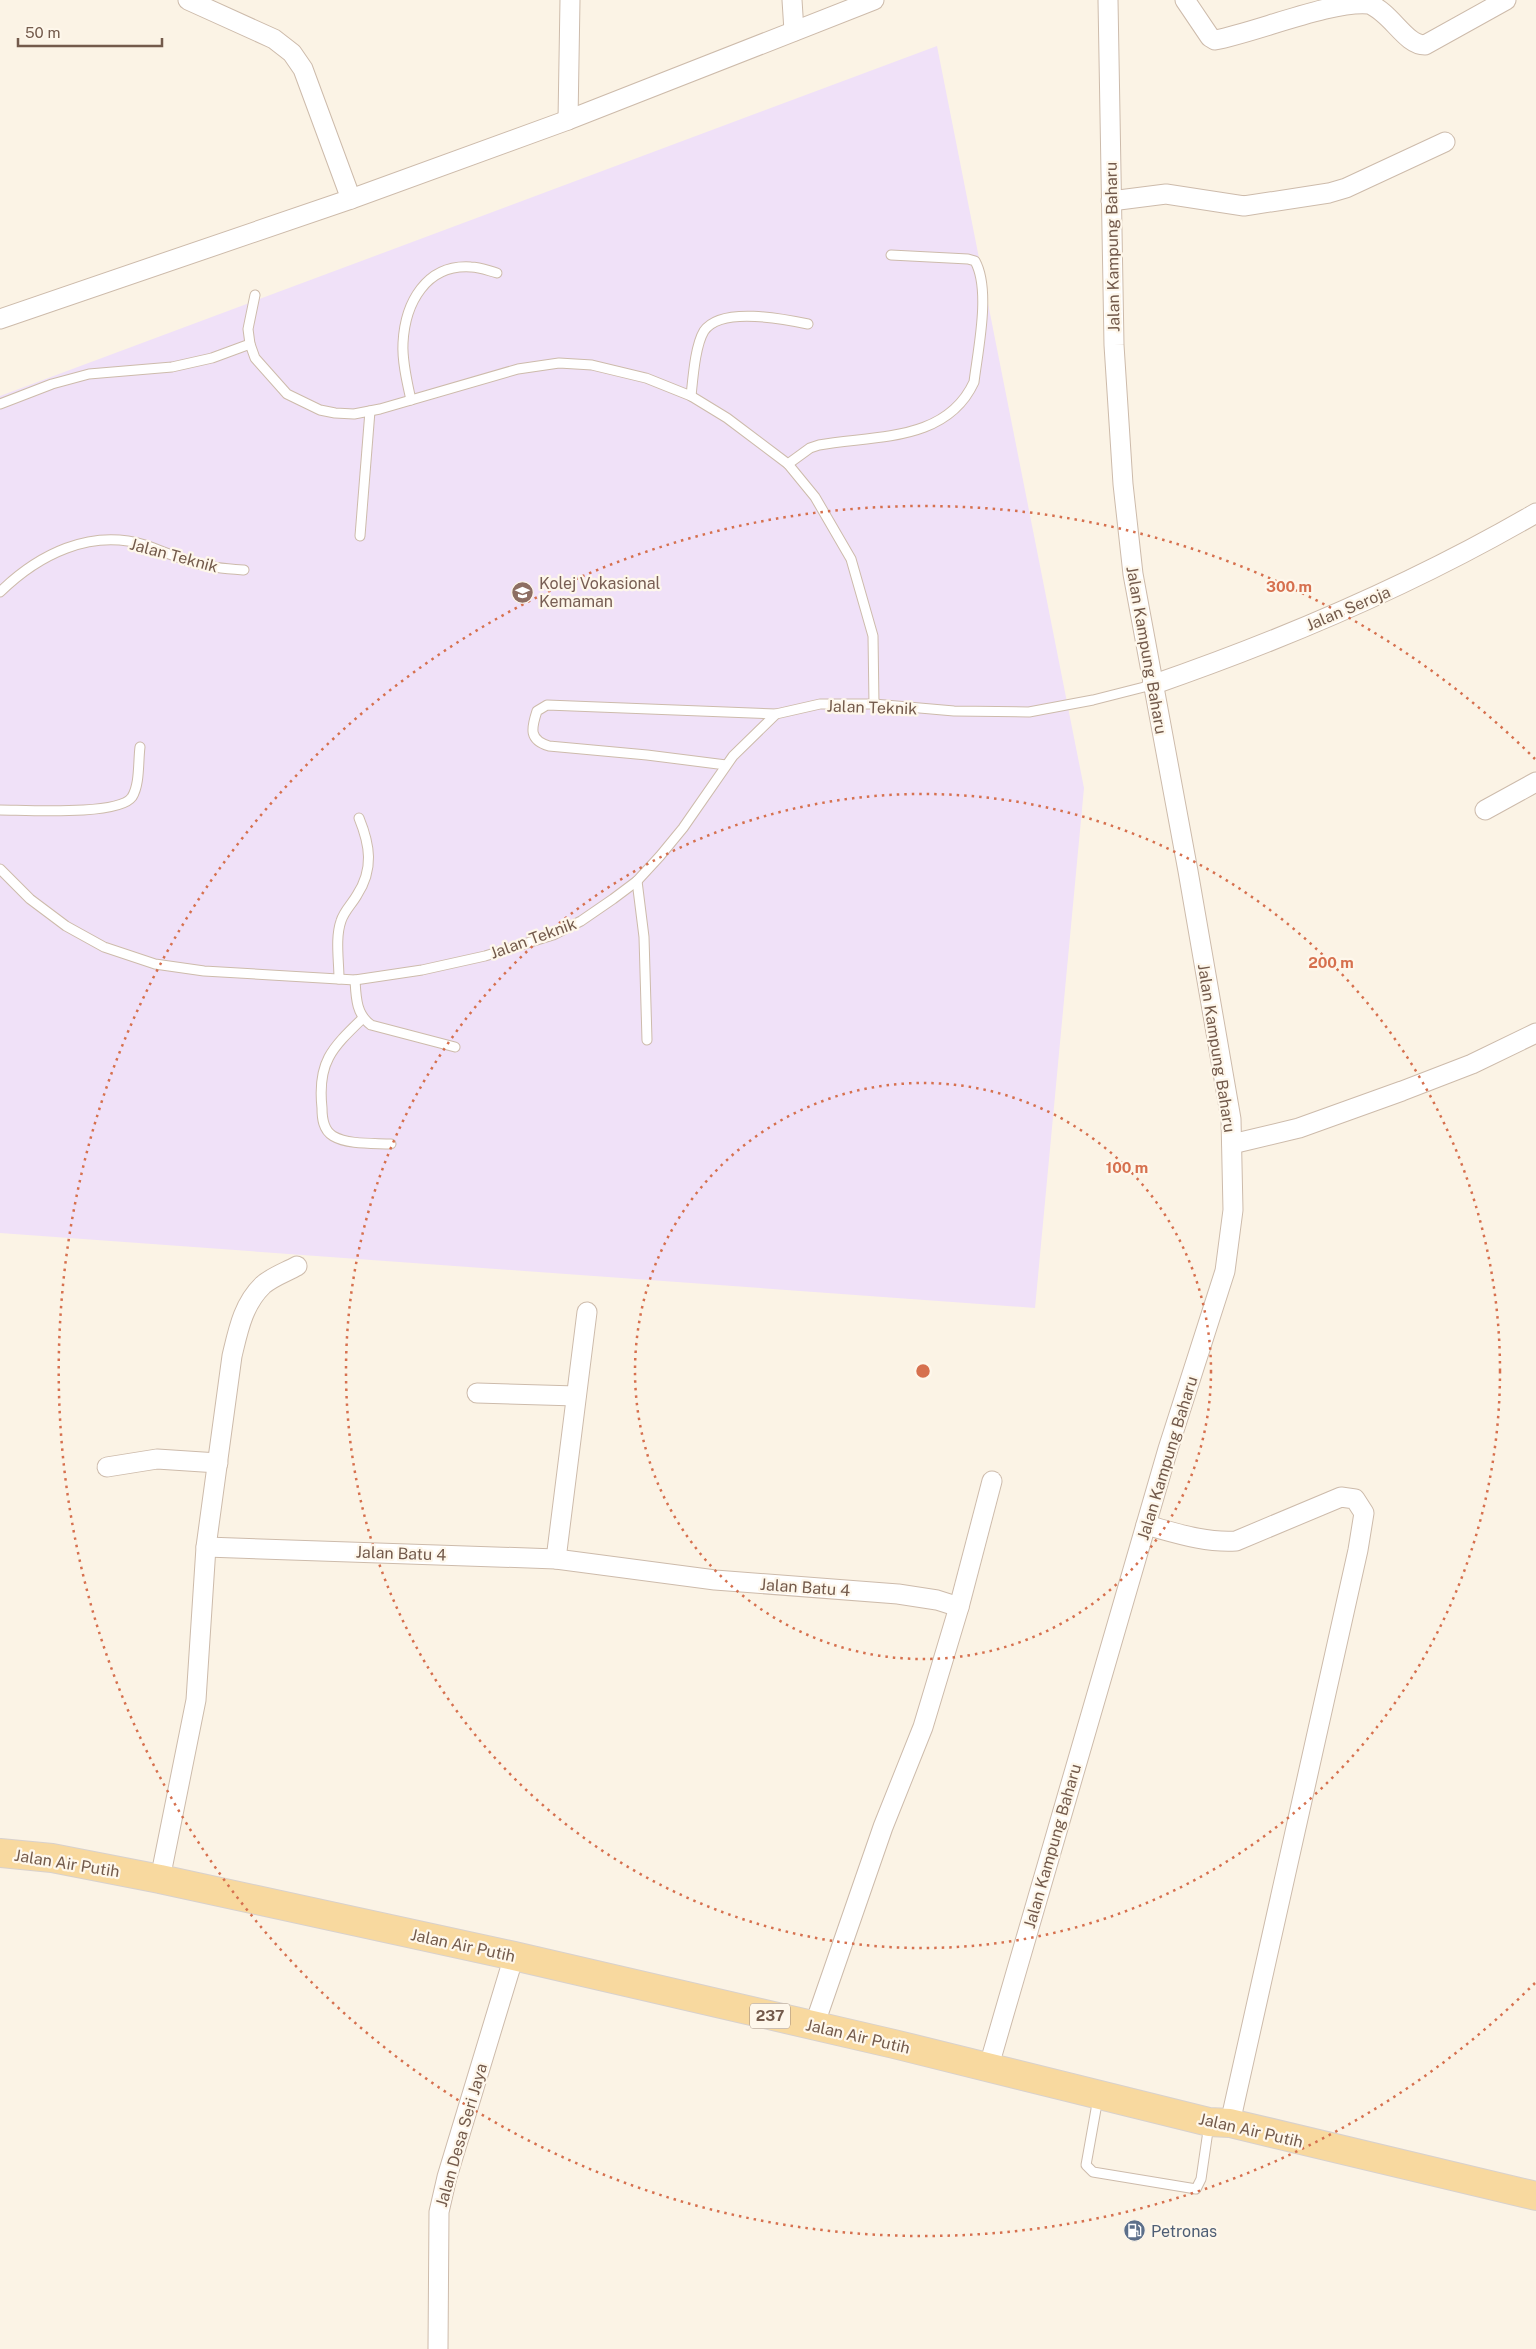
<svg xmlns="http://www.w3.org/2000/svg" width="1536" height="2349" viewBox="0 0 1536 2349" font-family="'Public Sans',sans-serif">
	<rect width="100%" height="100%" fill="#fbf3e5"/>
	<polygon fill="#f0e1f8" points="937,46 1084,788 1035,1308 0,1233 0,396"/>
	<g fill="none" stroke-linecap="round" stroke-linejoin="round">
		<defs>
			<g id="lane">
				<polyline points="255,295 248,329 250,344 255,358 287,394 320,410 335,413 354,414 380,409 518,369 559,363 592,365 646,378 691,396 727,418 788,464 815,497 851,559 873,636 874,704"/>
				<path d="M691 396C693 378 695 346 704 331 721 306 784 319 808 324"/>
				<path d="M411 400C407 382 402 361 403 343 405 303 426 264 471 267 480 267 489 271 497 273"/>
				<polyline points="0,404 52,384 89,374 172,367 212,358 250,344"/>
				<path d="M788 464 810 448 819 445C873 435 946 443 974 382 978 349 991 290 975 261L968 259 891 255"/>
				<polyline points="360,536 370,411"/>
				<path d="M0 592C38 555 90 528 145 545 162 551 178 558 195 563 211 568 228 569 244 570"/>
				<path d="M726 765 647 755 549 746C529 740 531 729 537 711L547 705 776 714"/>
				<path d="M0 810C25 810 119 816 132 797 140 784 138 762 140 747"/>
				<polyline points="0,869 30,899 66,926 104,947 155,964 204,971 355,980 422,970 485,956 553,935 581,921 613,899 637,881 660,856 683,828 733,756 776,714 820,704 874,704 954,711 1029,712 1093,700 1152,685"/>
				<polyline points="637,881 644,937 647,1040"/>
				<path d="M339 979C339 961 335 938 341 921 344 911 352 904 357 895 374 869 370 845 359 818"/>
				<path d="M355 980C356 997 356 1014 371 1025L455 1047"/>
				<path d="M363 1018C332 1048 317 1062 322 1108 322 1118 323 1130 333 1136 348 1145 374 1143 391 1144"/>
				<polyline points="1098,2098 1086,2165 1093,2172 1196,2189 1201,2179 1209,2124"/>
			</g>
			<g id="street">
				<polyline points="188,0 274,39 292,53 303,69 351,199"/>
				<polyline points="792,0 794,31"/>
				<path d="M1185 0 1210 37 1215 40C1254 33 1333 0 1369 4 1392 13 1405 45 1425 45L1506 0"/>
				<polyline points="568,120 570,0"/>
				<polyline points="1111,201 1166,194 1244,206 1329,193 1346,188 1445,142"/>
				<polyline points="0,319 351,199 568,120 874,0"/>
				<path d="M1152 685C1285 639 1414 584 1536 513"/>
				<polyline points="1485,810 1536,782"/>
				<polyline points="1232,1144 1299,1128 1402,1091 1472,1064 1536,1033"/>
				<polyline points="477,1393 576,1396"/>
				<polyline points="107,1467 157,1459 218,1463"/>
				<path d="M1146 1525C1176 1533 1205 1543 1236 1541L1341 1497 1355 1499 1364 1513 1358 1550 1230 2123"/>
				<polyline points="206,1547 556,1559 715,1580 898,1594 937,1600 959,1607 923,1727 883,1827 814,2026"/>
				<polyline points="556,1559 587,1312"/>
				<polyline points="959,1607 992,1481"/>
				<path d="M160 1879 196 1700 206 1547 232 1356C238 1331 243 1304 263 1285 272 1277 286 1272 297 1266"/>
				<polyline points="988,2069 1168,1449 1225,1271 1233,1210 1231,1119 1188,871 1133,574 1123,484 1114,345 1108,0"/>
				<polyline points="438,2349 439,2212 447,2177 514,1956"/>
			</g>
			<polyline id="primary" points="0,1853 52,1858 160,1879 514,1956 894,2044 1209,2122 1230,2123 1536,2196"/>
		</defs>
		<use href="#lane" stroke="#cdbbab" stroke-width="11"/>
		<use href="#street" stroke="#cdbbab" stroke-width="21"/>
		<use href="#primary" stroke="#d8d1cd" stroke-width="30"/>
		<use href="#lane" stroke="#fff" stroke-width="9"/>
		<use href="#street" stroke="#fff" stroke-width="19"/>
		<use href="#primary" stroke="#f8d99f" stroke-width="28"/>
	</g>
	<g fill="none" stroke="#d6704e" stroke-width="2.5" stroke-dasharray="2.5 5">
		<circle cx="923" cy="1371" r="288"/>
		<circle cx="923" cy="1371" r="577"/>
		<path d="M1535 1983A865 865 0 1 1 1535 759"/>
	</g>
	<defs>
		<symbol id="university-disc" viewBox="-11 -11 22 22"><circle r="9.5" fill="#8d6e63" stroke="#fef7eb"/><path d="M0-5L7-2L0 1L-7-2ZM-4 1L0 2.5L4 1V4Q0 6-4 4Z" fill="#fff"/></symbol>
		<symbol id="fuel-disc" viewBox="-11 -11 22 22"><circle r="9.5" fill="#5c6f8a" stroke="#fef7eb"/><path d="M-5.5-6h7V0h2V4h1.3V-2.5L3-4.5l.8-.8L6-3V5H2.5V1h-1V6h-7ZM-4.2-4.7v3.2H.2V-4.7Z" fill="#fff"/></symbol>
	</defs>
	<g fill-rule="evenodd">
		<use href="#university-disc" x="510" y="580" width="25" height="25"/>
		<use href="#fuel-disc" x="1122" y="2218" width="25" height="25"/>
	</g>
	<g text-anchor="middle" stroke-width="4.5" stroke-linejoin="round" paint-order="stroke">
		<rect fill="#fef7eb" stroke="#9d897b" stroke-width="1" x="750" y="2003.5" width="40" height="25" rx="4"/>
		<g font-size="15" font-weight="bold" fill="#735a4b">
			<text x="770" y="2021">237</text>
		</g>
		<g font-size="16" fill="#735a4b" stroke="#fef7eb">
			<text transform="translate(1112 247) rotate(-91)" y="6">Jalan Kampung Baharu</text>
			<text transform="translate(174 555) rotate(15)" y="6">Jalan Teknik</text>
			<text transform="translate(1348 608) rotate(-23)" y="6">Jalan Seroja</text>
			<text transform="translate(1147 650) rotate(80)" y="6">Jalan Kampung Baharu</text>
			<text transform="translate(872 707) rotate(2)" y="6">Jalan Teknik</text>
			<text transform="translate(533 938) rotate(-20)" y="6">Jalan Teknik</text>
			<text transform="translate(1217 1048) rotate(81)" y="6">Jalan Kampung Baharu</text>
			<text transform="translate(1167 1458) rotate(-73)" y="6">Jalan Kampung Baharu</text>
			<text transform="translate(401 1553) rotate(2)" y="6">Jalan Batu 4</text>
			<text transform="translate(805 1587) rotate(4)" y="6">Jalan Batu 4</text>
			<text transform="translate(1052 1846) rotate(-74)" y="6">Jalan Kampung Baharu</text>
			<text transform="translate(67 1863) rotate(9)" y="6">Jalan Air Putih</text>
			<text transform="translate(463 1945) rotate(12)" y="6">Jalan Air Putih</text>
			<text transform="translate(858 2036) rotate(13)" y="6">Jalan Air Putih</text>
			<text transform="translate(1251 2130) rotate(13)" y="6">Jalan Air Putih</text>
			<text transform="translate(461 2135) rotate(-74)" y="6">Jalan Desa Seri Jaya</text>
		</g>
		<g font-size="16" fill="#785e54" stroke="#fef7eb" text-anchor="start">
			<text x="539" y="589">Kolej Vokasional<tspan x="539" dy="18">Kemaman</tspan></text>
		</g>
		<g font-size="16" fill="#4e5e75" stroke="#fef7eb" text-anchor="start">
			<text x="1151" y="2237">Petronas</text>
		</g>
	</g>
	<circle cx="923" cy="1371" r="8" fill="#d6704e" stroke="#fef7eb" stroke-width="2.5"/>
	<g font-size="15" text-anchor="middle" font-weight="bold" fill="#d6704e" stroke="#fef7eb" stroke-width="4.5" stroke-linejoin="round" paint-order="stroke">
		<text x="1289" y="592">300 m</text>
		<text x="1331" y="968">200 m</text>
		<text x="1127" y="1173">100 m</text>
	</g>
	<path d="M18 38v8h144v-8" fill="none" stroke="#735a4b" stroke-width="2.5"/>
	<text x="25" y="38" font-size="15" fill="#735a4b" stroke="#fef7eb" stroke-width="4" paint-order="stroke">50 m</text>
</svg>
